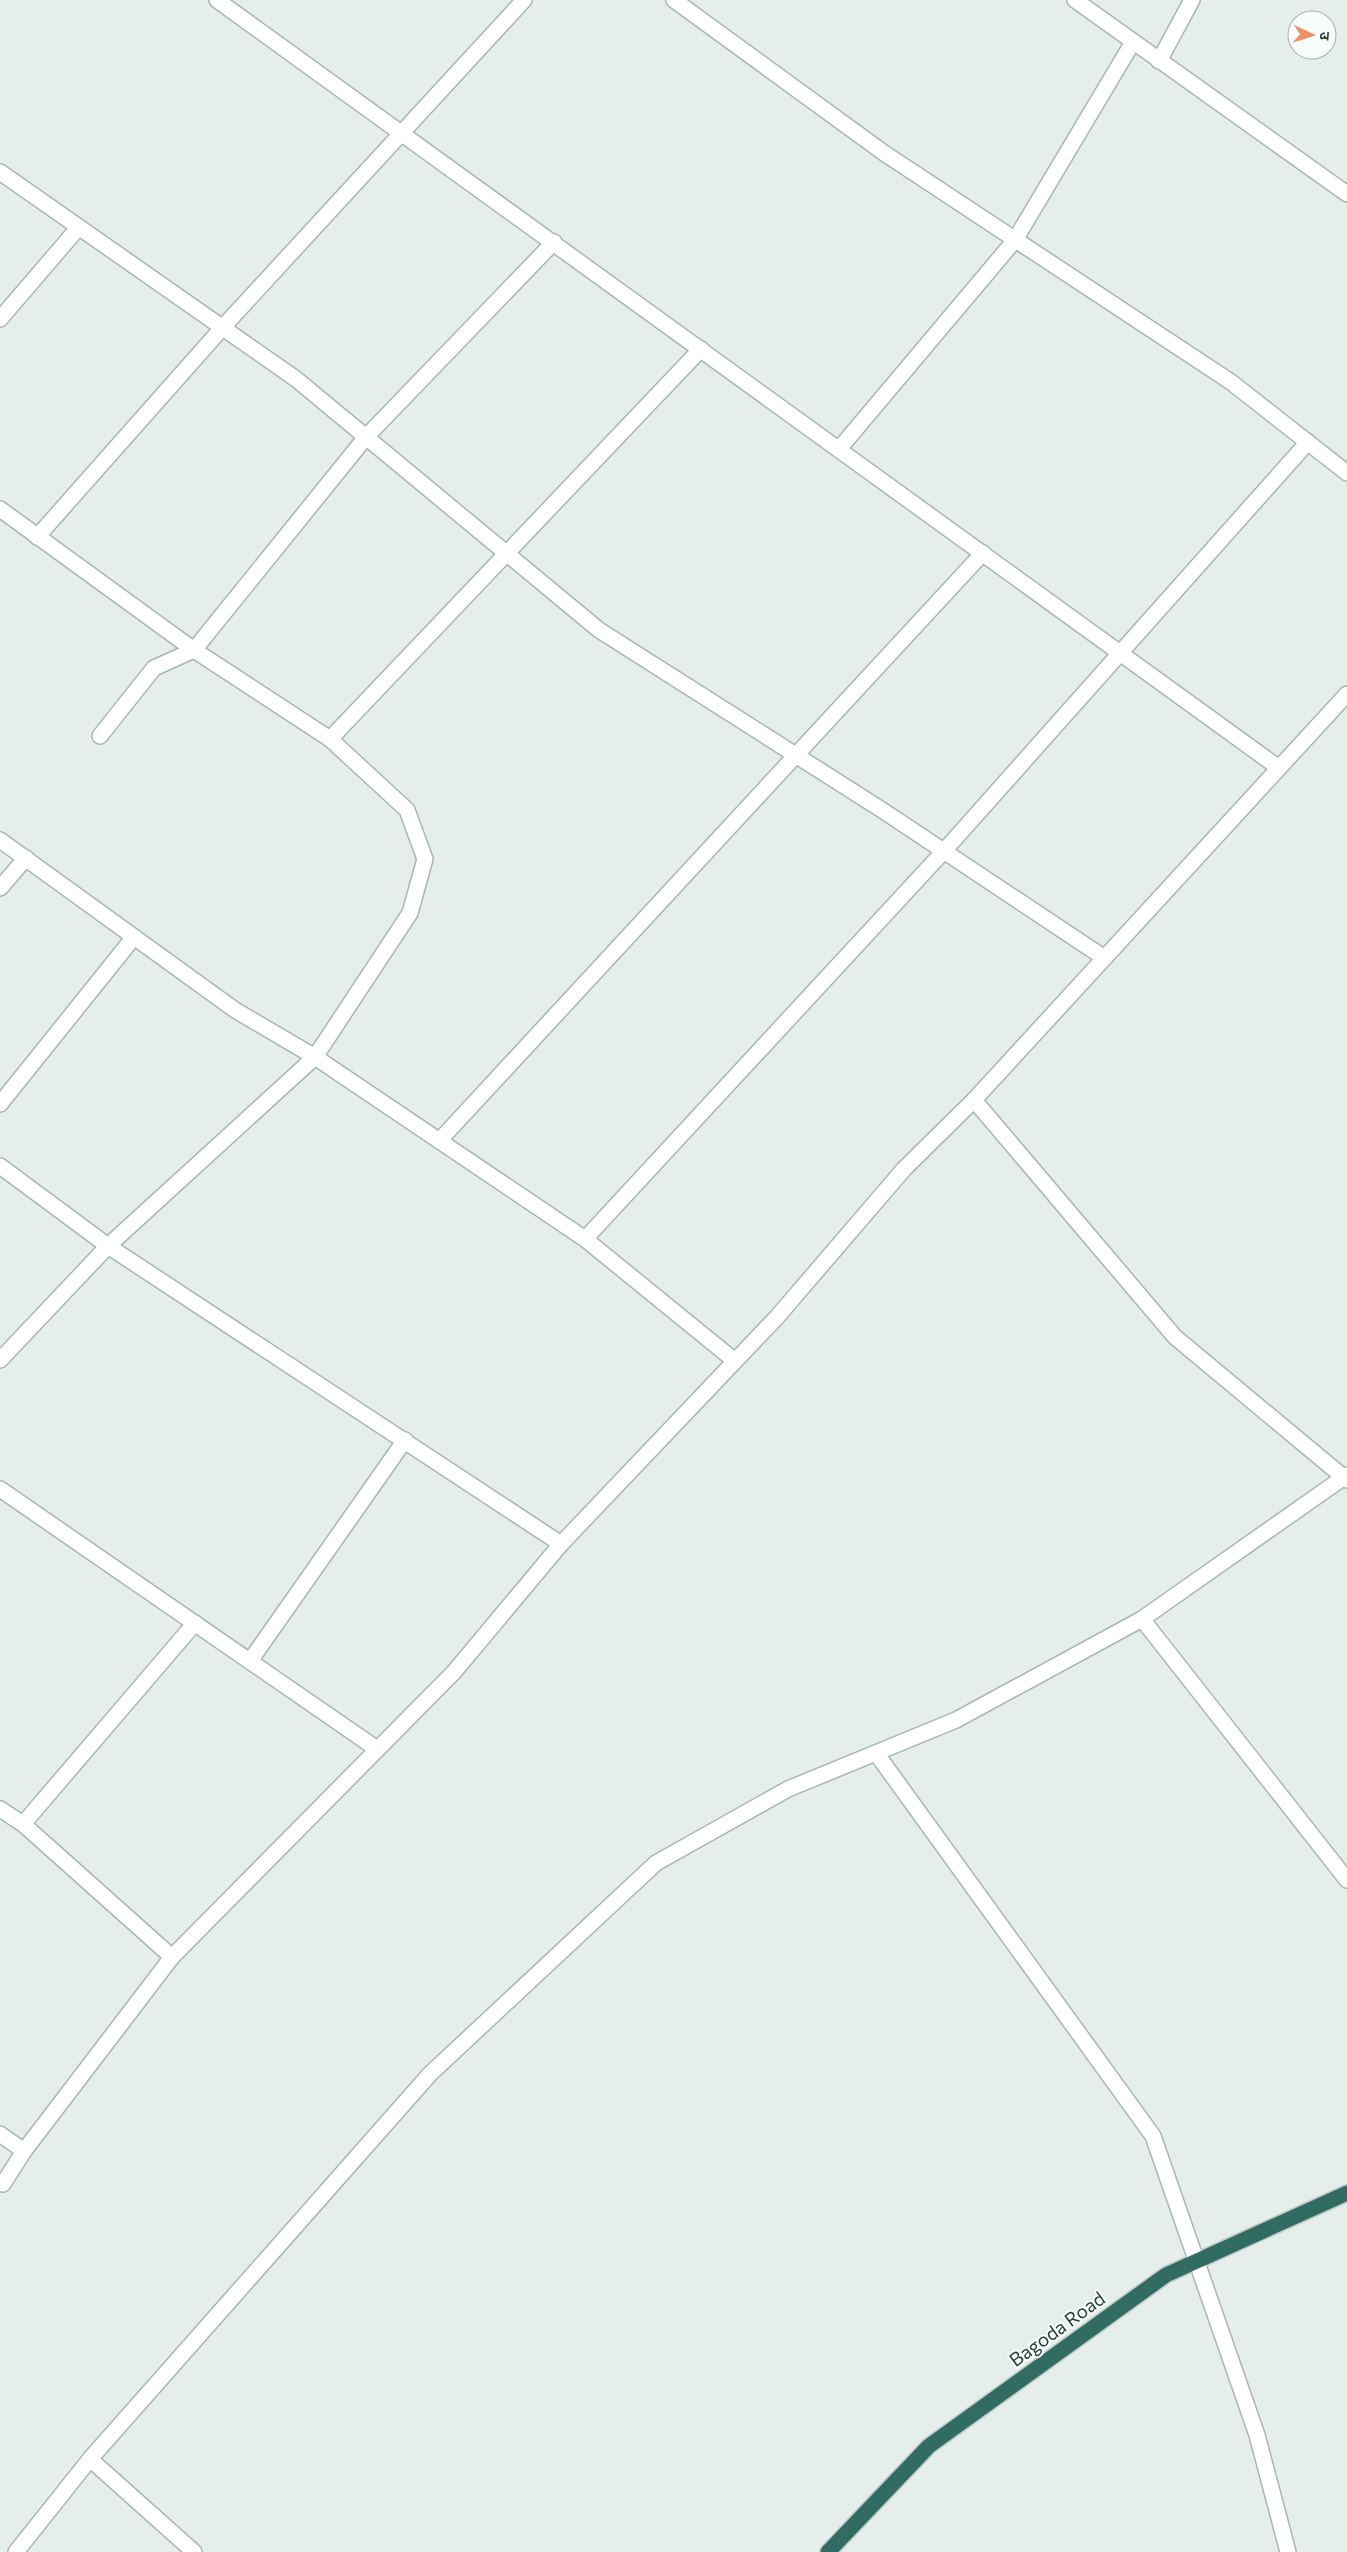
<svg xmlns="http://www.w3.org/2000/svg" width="1347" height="2552" viewBox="0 0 1347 2552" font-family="Commissioner,'Noto Sans Devanagari',sans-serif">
	<rect width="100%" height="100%" fill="#e6eeeb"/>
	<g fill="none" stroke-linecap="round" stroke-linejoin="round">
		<defs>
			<g id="street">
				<polyline points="217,0 1279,768"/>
				<polyline points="674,0 884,153 1231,382 1347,473"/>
				<polyline points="1075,0 1347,194"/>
				<polyline points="1159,61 1192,0"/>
				<polyline points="0,172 296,379 599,630 882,810 1103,957"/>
				<polyline points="0,319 79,227"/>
				<polyline points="839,449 1015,240 1133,42"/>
				<polyline points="0,509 194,650 330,739 407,810 425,859 410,913 315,1057 585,1239 735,1361"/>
				<polyline points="37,537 223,327 524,0"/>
				<polyline points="100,736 154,668 194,650 366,437 554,242"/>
				<polyline points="330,739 701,349"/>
				<polyline points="0,840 235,1010 315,1057 108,1246 0,1360"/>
				<polyline points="0,888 26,858"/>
				<polyline points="974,1100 1175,1337 1347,1480"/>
				<polyline points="0,1104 134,937"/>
				<polyline points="439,1141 983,553"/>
				<polyline points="0,1166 108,1246 561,1544"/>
				<polyline points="585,1239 944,851 1308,442"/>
				<polyline points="0,1489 377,1749"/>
				<polyline points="1142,1619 1347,1880"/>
				<polyline points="250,1661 405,1440"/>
				<polyline points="876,1753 1153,2136 1257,2435 1288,2552"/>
				<polyline points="0,1809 23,1824 172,1957"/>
				<polyline points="23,1824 195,1623"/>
				<polyline points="0,2134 24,2151 3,2184"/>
				<polyline points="24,2151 172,1957 454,1672 561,1544 777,1317 904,1169 974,1100 1347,694"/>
				<polyline points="90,2459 194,2552"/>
				<polyline points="16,2552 90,2459 430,2074 656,1863 788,1789 956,1720 1142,1619 1347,1475"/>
			</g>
			<polyline id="highway" points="828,2552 929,2446 1166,2275 1347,2193"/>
		</defs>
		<use href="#street" stroke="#a8b6b3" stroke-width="18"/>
		<use href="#highway" stroke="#c2cac8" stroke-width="18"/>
		<use href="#street" stroke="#fff" stroke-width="15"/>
		<use href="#highway" stroke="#316c63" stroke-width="15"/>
	</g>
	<g text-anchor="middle" stroke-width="4" stroke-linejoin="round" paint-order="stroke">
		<g font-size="19" fill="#25403b" stroke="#f7fbf9">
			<text transform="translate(1057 2329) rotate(-36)" y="7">Bagoda Road</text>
		</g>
	</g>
	<g transform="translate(1312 35) rotate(94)"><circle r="24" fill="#f7fbf9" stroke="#a3b0ad"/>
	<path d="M0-4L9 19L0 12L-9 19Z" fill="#ee8f64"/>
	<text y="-8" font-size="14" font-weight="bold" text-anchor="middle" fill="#25403b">उ</text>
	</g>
</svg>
